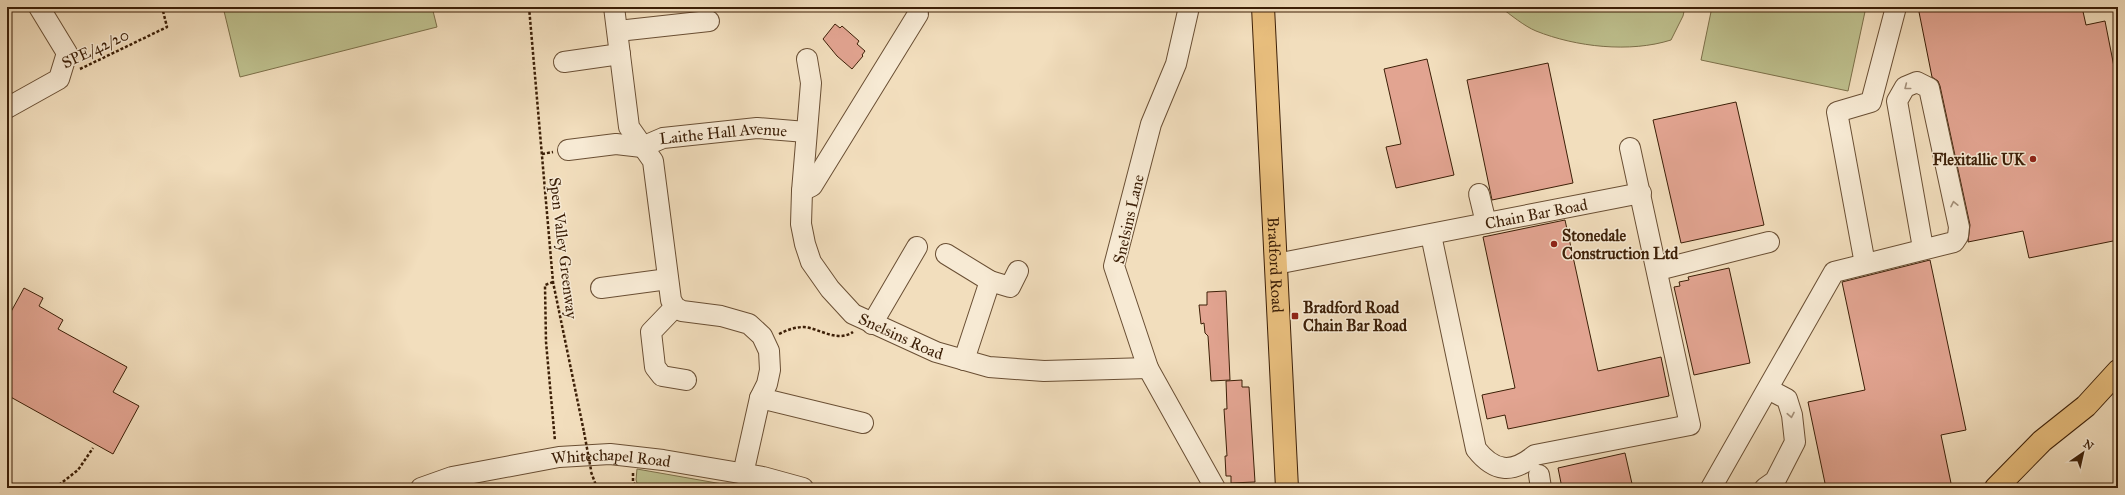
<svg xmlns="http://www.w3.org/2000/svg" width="2125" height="495" viewBox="0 0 2125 495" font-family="'IM FELL Great Primer',serif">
	<rect width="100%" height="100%" fill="#f2debd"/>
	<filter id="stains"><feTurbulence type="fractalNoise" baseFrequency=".005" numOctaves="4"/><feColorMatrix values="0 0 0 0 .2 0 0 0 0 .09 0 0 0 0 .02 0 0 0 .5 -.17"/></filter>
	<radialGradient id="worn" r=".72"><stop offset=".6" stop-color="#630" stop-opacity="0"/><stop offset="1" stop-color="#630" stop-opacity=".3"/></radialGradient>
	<g fill="#bec08e" stroke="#7d704a">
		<polygon points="223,7 432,7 437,27 240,77"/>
		<path d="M1500 7H1685L1683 16 1671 40C1630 53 1576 47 1536 31 1524 26 1511 15 1500 7Z"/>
		<polygon points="1712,7 1866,7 1848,91 1701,60"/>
		<polygon points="637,469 745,488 639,488 636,480"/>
	</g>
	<g fill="#e2a491" stroke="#3c1f07">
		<polygon points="1918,7 2082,7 2086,25 2105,21 2118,87 2118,240 2029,258 2023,231 1968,242 1970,225 1940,86 1938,81 1932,77"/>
		<polygon points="835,24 840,28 842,26 859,41 857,44 865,51 862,55 863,56 852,69 837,56 823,39"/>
		<polygon points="1427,59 1454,175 1396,188 1386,147 1401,144 1384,69"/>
		<polygon points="1548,63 1573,183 1492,200 1467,80"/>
		<polygon points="1736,102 1764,225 1681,243 1653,120"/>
		<polygon points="1565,220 1598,371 1661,357 1669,396 1508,429 1505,415 1487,419 1482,395 1515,388 1483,237"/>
		<polygon points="1930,260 1966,430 1941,435 1952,488 1826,488 1808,402 1865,390 1842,282"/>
		<polygon points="1729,268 1750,363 1694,375 1674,287 1680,286 1679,282 1689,280 1688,277"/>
		<polygon points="24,288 43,298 39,306 63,320 58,329 127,367 113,392 139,406 113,454 7,395 7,319"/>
		<polygon points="1226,291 1230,380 1211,381 1208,336 1205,333 1204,323 1201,324 1199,305 1207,305 1207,292"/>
		<polygon points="1242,380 1242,387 1249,387 1255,482 1231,483 1231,476 1226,476 1225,456 1227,456 1224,409 1227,409 1226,381"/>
		<polygon points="1625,453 1633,488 1562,488 1558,468"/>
	</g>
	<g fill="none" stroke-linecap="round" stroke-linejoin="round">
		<defs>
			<g id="minor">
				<polyline points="614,7 629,127 653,161 671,300 675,307 682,311 721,316 749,324 762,336 769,351 770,370 767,384 760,398 743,474"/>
				<polyline points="1189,7 1176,64 1151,124 1114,266 1148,368 1215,488"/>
				<polyline points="618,31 709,21"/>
				<path id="s1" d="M807 59 811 83 802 191 801 224 805 244 811 262 830 289 853 314 936 352 989 367 1044 371 1148 368"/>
				<polyline points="564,62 620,54"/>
				<polyline points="7,108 59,79 67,53 39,7"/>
				<path id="s2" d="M568 150 616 144 642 147 663 138 757 128 806 132"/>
				<polyline points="802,191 812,186 918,14"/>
				<polyline points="1479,194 1486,223"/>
				<path d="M1431 235 1476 449C1494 472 1512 474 1535 455L1690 425 1630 148"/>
				<polyline points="946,254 990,281 964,360"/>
				<path id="s3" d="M1276 264 1641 193"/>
				<polyline points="1865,264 1837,112 1871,102 1896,7"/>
				<polyline points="1658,270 1769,242"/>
				<polyline points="990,281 1010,287 1018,271"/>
				<polyline points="601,288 668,279"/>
				<polyline points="675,307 651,332 655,367 662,376 686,380"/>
				<polyline points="872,324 917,247"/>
				<polyline points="760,398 863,423"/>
				<polyline points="1539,475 1541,488"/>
				<path id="s4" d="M421 488 452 477 559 457 610 454 663 460 763 477 803 488"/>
				<polyline points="1711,488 1834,272 1954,242 1958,236 1959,227 1929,88 1917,82 1905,87 1897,101 1923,248"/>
				<polyline points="1765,488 1775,481 1795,442 1792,415 1787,399 1768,389"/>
			</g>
			<g id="major">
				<path id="s5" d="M1263 7 1287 488"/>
				<polyline points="1996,488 2042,441 2086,406 2118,371"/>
			</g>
		</defs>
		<use href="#minor" stroke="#6a4f34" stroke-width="22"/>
		<use href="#major" stroke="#3c1f07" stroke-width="24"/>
		<g stroke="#3c1f07" stroke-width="2.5" stroke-dasharray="3 2" stroke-linecap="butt">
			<polyline points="529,7 553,282 584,432"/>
			<polyline points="80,69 167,27 162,7"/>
			<polyline points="542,154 553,152"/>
			<polyline points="553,282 545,285 546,342 555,441"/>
			<path d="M779 334C787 330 795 327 804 327 819 328 837 343 853 332"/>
			<polyline points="591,472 597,488"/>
			<polyline points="633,473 633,481 636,488"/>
			<polyline points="55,488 78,470 93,448"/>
		</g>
		<use href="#minor" stroke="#f7ead4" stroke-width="20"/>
		<use href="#major" stroke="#e9bf7e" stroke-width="22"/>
		<polyline stroke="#3c1f07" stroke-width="2.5" stroke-dasharray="3 2" stroke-linecap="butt" points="584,432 591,470"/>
	</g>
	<defs><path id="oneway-chevron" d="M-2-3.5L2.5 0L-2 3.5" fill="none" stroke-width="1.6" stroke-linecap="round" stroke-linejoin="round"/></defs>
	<g stroke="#a38f78">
		<use href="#oneway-chevron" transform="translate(1907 87) rotate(142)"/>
		<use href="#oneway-chevron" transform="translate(1954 204) rotate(-102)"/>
		<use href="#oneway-chevron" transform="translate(1791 415) rotate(79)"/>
	</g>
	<g fill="#8f2418" stroke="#f7ead4" stroke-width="1.5">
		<circle cx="2033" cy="159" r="4"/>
		<circle cx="1554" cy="244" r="4"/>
		<rect x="1291" y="312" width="8" height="8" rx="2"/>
	</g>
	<g text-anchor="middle" stroke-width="3" stroke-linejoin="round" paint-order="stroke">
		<g font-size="16" fill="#3c1f07" stroke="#f7ead4">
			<text transform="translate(95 48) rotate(-25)" y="6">SPE/42/20</text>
			<text dy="6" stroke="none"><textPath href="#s2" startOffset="158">Laithe Hall Avenue</textPath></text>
			<text dy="6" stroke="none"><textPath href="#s3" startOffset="265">Chain Bar Road</textPath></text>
			<text transform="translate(1128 219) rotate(-77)" y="6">Snelsins Lane</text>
			<text transform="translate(564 248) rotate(83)" y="6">Spen Valley Greenway</text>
			<text dy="6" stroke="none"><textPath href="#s5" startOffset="258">Bradford Road</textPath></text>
			<text dy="6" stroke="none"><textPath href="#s1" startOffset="325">Snelsins Road</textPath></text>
			<text dy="6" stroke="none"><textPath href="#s4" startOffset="194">Whitechapel Road</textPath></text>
		</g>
		<g font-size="16" font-weight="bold" fill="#3c1f07" stroke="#f7ead4" text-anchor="start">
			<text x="2025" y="165" text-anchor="end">Flexitallic UK</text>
			<text x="1562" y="241">Stonedale<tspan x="1562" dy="18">Construction Ltd</tspan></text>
			<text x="1303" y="313">Bradford Road<tspan x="1303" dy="18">Chain Bar Road</tspan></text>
		</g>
	</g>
	<rect width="2125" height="495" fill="none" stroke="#f2debd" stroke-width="24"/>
	<rect x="8" y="8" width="2109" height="479" fill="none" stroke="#3c1f07" stroke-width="2"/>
	<rect x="12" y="12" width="2101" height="471" fill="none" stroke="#3c1f07"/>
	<g transform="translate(2083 453) rotate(34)" stroke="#f7ead4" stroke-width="3" paint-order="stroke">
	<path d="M0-3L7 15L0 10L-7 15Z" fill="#3c1f07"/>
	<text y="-6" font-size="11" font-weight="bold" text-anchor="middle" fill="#3c1f07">N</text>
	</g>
	<rect width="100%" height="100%" filter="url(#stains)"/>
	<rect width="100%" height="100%" fill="url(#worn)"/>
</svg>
